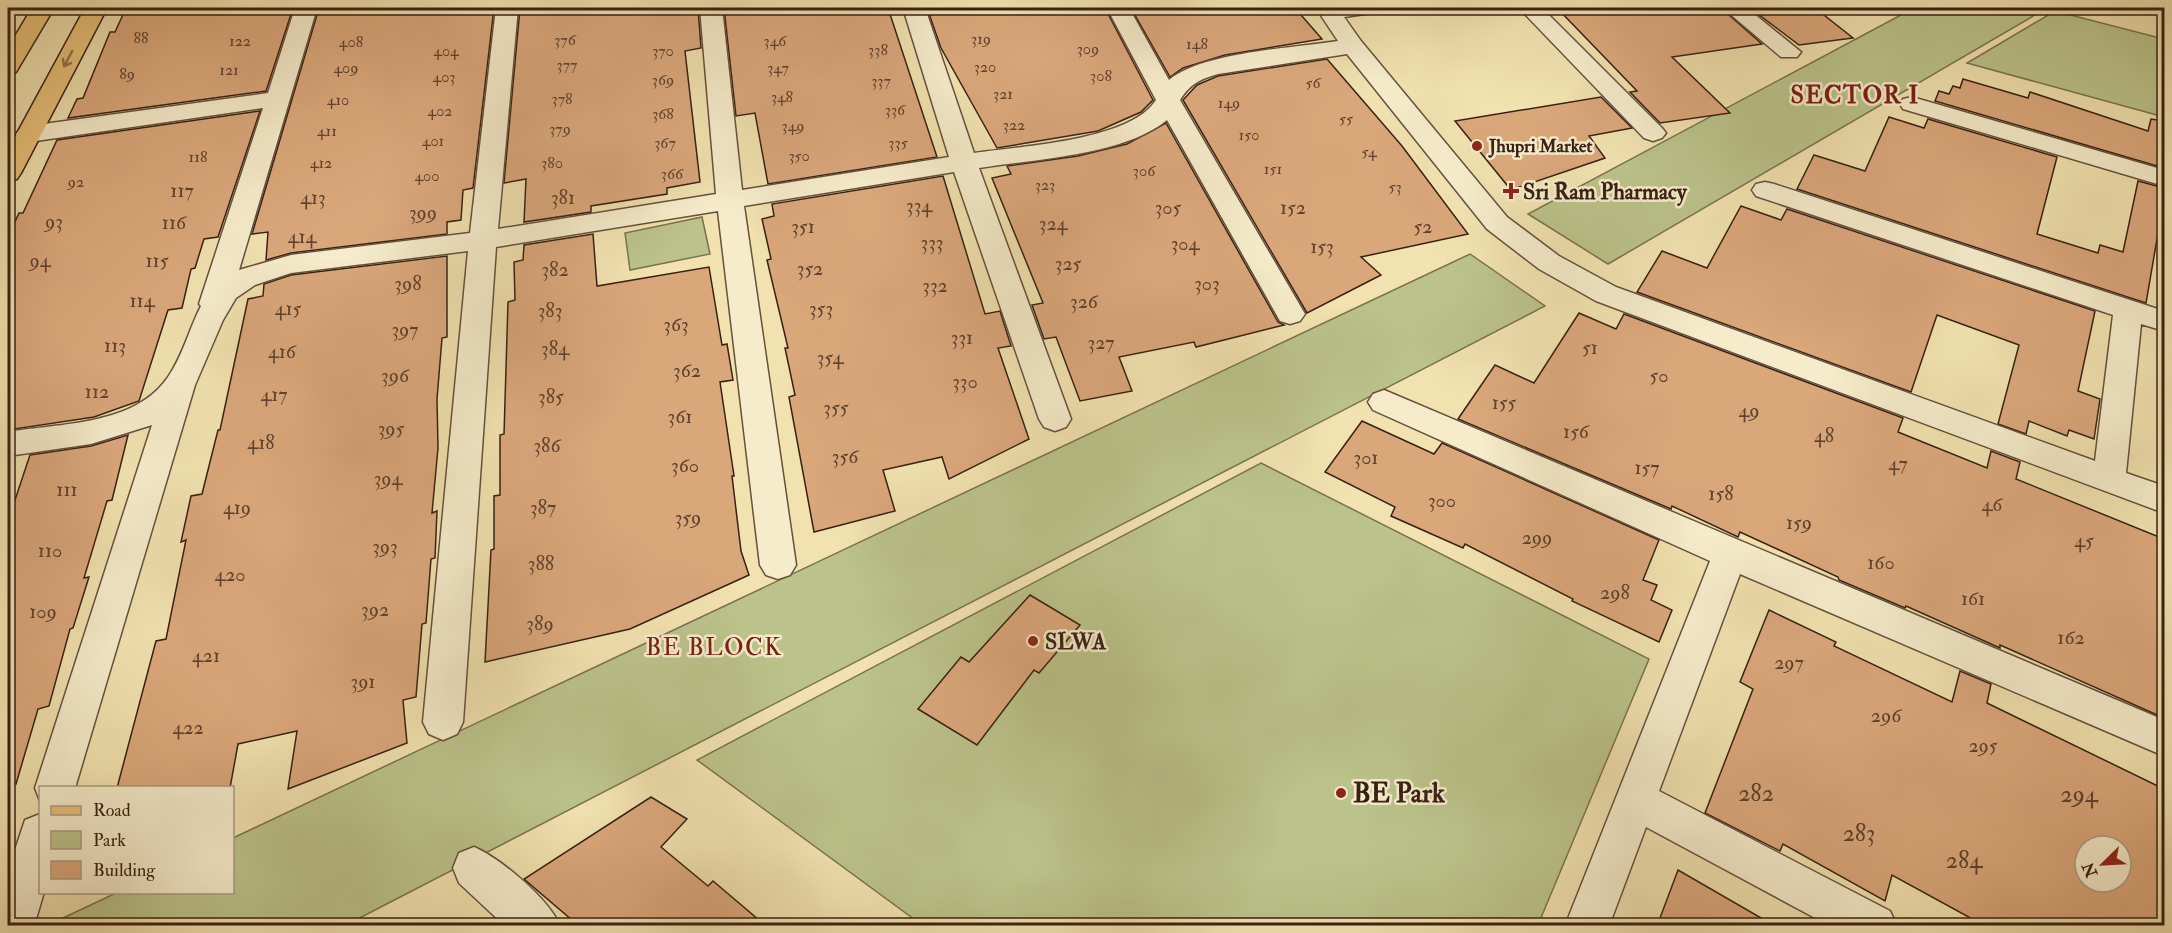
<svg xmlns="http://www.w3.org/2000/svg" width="2172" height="933" viewBox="0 0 2172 933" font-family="'IM FELL Double Pica',serif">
	<rect width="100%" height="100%" fill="#f1e2af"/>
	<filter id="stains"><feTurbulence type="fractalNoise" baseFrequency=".00333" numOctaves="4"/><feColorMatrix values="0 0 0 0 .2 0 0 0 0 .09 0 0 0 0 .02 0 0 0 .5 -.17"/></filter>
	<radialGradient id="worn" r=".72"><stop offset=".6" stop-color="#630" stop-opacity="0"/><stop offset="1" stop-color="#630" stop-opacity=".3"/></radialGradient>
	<g fill="#bbc38a" stroke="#7a724f" stroke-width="1.5">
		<polygon points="1914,8 2047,8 1608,264 1528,214"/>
		<polygon points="2055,11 2164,39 2164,117 1967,63"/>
		<polygon points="702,217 710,254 630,270 625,233"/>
		<polygon points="1470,254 1545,306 346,925 46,926 116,893 232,892 233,838"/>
		<polygon points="1261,463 1649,659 1538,925 922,925 697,760"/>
	</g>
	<g fill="#daa77b" stroke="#382114" stroke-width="1.5" fill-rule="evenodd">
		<polygon points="126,8 293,8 266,91 68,118 77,99 83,98 110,32 115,32"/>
		<polygon points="319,8 494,8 473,188 463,190 461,220 447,222 447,234 291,253 266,260 268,232 252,234"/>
		<polygon points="520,8 698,8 701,48 685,51 700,182 667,188 667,194 591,206 591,212 524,222 526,179 504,183"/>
		<polygon points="724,8 888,8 937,157 768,184 755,113 736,116"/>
		<polygon points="927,8 1105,8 1153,100 1141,112 1098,131 997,148 941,48"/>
		<polygon points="1131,8 1295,8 1322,39 1225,55 1183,68 1170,77"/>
		<polygon points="1557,8 1721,8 1762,44 1672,57 1730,113 1660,123 1630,92 1637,91"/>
		<polygon points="1750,8 1815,8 1853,38 1799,45"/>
		<polygon points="1327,59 1402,146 1468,234 1361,257 1381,275 1307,313 1183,100 1197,85 1218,76"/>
		<polygon points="1963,79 2028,98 2030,92 2148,131 2151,119 2164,121 2164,168 1935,101 1939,91 1949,94 1953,86 1960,88"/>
		<polygon points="1601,97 1632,128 1589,136 1605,158 1511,190 1455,121"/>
		<polygon points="260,111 218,237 204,239 195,268 191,269 182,308 168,310 139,401 94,417 8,430 8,237 19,213 23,213 57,140"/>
		<polygon points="1889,117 1924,128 1928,119 2057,157 2037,234 2098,253 2100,245 2123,252 2138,181 2164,188 2164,241 2157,239 2146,303 1797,189 1814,155 1865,171"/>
		<polygon points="1166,123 1278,322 1284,325 1196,347 1194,342 1119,357 1132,391 1080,401 1056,337 1044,339 1032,305 1043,303 992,178 1011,174 1007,166 1078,156 1127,144"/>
		<polygon points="943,176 985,314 1000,311 1011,346 998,348 1029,439 949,479 942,457 883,470 895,511 814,532 789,397 795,395 785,348 788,348 767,260 771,259 762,219 774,216 772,204"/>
		<polygon points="1741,206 1781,220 1787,209 2095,311 2078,391 2100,399 2094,439 2069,430 2067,436 2029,421 2026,434 1998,424 2019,345 1937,315 1911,392 1637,292 1662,251 1707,268"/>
		<polygon points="593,234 597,286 709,267 722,345 727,344 733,380 720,382 734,476 732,476 741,551 749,575 630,629 485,662 491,550 494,549 494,496 500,495 500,435 504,434 508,302 515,300 514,262 523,260 524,245"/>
		<polygon points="447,256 447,337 442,338 437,399 438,448 432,513 437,511 435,558 431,559 426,623 422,624 416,697 403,700 407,743 288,789 297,731 238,744 230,788 117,788 156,641 166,639 186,540 181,542 191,496 202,494 218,430 220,430 248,299 263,296 264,284 291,275"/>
		<polygon points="1579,313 1616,329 1624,314 1903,418 1898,432 1987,468 1991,451 2020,462 2016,479 2164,539 2164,718 2000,645 2000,648 1906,606 1905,608 1839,580 1838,577 1740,532 1738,537 1672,506 1671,509 1458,419 1495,365 1534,383"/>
		<polygon points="1362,421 1434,454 1442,443 1659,540 1643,580 1657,585 1651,600 1672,610 1659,642 1572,601 1573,599 1465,544 1463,548 1391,516 1395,507 1325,472"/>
		<polygon points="128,435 112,500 107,501 84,578 89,577 73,628 70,629 49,706 38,709 16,784 8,782 8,521 30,455 91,446"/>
		<polygon points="1030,595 1080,625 1039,673 1034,670 977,745 918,709 961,657 969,662"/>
		<path d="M1769 610 1836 642 1834 646 1952 702 1960 671 1991 684 1987 703 2164 789V926H1985L1892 875 1885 901 1783 844 1780 851 1705 813 1753 689 1740 682ZM2085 846H2121V882H2085Z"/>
		<polygon points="651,797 687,819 661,847 708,886 713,881 766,926 579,926 524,879"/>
		<polygon points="1678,870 1775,926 1657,926"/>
	</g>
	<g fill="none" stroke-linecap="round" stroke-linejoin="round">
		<defs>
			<g id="minor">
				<path d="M295 8H317L239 270 291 255 470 233 496 8H518L498 229 716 194 700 8H722L742 190 949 157 903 8H925L974 153C1020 146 1130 141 1156 100L1107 8H1129L1169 80C1202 52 1294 48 1338 41L1316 8H1375L1372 13 1344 17 1361 41 1507 217 1559 256 1616 287 2095 461 2113 315 1756 196 1752 190 1756 184 1765 182 1774 184 2164 311V331L2141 324 2126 473 2164 486V513L1596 301 1539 269 1487 229 1347 54 1218 74C1200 79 1190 84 1180 100L1305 314 1300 321 1290 324 1280 321 1167 120C1123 156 1034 159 979 168L1071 419 1066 427 1055 431 1044 427 1039 419 954 172 744 206 796 565 790 575 778 579 766 575 760 565 718 211 496 247 463 722 457 734 443 740 429 734 423 722 468 251 291 273 255 285 236 298 223 320 195 385 75 788H40V801L35 788 152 425 91 444 8 456V432C59 423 135 426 168 377 183 356 189 329 201 306L199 304 263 108 29 142 20 139 16 134 20 129 29 126 268 93Z"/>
				<polygon points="1519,8 1542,8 1662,128 1666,133 1662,138 1653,141 1644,138"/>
				<polygon points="1723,8 1747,8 1801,52 1797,57 1781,57"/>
				<polygon points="1912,97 2164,170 2164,186 1903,109 1900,104 1903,99"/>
				<polygon points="1384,390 2164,720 2164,756 1740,574 1659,791 1890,911 1897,926 1830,926 1646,827 1609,926 1565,926 1710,561 1373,410 1368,402 1373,394"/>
				<polygon points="40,814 40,892 44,892 34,926 8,926 8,871 25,820"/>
				<path d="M474 847C500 858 549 899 560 926H505L459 883 453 868 459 853Z"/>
			</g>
			<g id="major">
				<polygon points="32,8 54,8 16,72 8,74 8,48"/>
				<polygon points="85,8 107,8 21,173 17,179 8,181 8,150"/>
			</g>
		</defs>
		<use href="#minor" stroke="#66513b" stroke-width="3"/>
		<use href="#major" stroke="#382114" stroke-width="3"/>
		<use href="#minor" fill="#f6eccb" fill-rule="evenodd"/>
		<use href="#major" fill="#e8c178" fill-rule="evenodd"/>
	</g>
	<defs><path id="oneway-shaft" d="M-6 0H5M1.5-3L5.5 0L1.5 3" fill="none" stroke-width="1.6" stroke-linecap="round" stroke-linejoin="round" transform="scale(1.5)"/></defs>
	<use stroke="#907146" href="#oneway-shaft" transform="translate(68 59) rotate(118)"/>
	<g fill="#8f2418" stroke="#f6eccb" stroke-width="2">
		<circle cx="1477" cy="146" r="6"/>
		<path d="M1508 182h6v6h6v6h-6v6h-6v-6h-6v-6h6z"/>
		<circle cx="1033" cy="641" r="6"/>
		<circle cx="1341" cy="793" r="6"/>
	</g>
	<g text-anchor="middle" stroke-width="5" stroke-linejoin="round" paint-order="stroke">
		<g font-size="16" fill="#60422e">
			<text x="141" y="43">88</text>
			<text x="981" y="44">319</text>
			<text x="565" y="45">376</text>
			<text x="240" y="46">122</text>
			<text x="775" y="46">346</text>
			<text x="351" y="47">408</text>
			<text x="1197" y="49">148</text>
			<text x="1088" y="54">309</text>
			<text x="878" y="55">338</text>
			<text x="446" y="56">404</text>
			<text x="663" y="56">370</text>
			<text x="567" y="70">377</text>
			<text x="985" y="72">320</text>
			<text x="346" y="73">409</text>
			<text x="778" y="73">347</text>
			<text x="229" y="75">121</text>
			<text x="127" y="79">89</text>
			<text x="1101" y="81">308</text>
			<text x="444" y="82">403</text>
			<text x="663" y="85">369</text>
			<text x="881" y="86">337</text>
			<text x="1313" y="88">56</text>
			<text x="1003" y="99">321</text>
			<text x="782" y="102">348</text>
			<text x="562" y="104">378</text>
			<text x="338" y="105">410</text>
			<text x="1229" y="108">149</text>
			<text x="895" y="115">336</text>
			<text x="440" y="116">402</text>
			<text x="663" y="119">368</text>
			<text x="1346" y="124">55</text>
			<text x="1014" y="130">322</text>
			<text x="793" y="131">349</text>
			<text x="560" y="134">379</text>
			<text x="327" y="136">411</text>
			<text x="1249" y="140">150</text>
			<text x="433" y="146">401</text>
			<text x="665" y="148">367</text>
			<text x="898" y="148">335</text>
			<text x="1369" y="157">54</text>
			<text x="799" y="161">350</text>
			<text x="198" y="162">118</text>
			<text x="321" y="168">412</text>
			<text x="552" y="168">380</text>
			<text x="1273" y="174">151</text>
			<text x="1144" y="176">306</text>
			<text x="672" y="179">366</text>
			<text x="427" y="181">400</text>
			<text x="76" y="187">92</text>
			<text x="1045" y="190">323</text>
			<text x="1395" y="192">53</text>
		</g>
		<g font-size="18" font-weight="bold" fill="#382114" stroke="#f6eccb" text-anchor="start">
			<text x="1489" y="152">Jhupri Market</text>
		</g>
		<g font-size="20" fill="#60422e">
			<text x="182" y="197">117</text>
			<text x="313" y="204">413</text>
			<text x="563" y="204">381</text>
			<text x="919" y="212">334</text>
			<text x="1168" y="214">305</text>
			<text x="1293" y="214">152</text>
			<text x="423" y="219">399</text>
			<text x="54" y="228">93</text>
			<text x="174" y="229">116</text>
			<text x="1053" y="230">324</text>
			<text x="803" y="233">351</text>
			<text x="1423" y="233">52</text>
			<text x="302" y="243">414</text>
			<text x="932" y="249">333</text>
			<text x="1185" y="250">304</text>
			<text x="1322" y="253">153</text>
			<text x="40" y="267">94</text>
			<text x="157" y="267">115</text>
			<text x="1068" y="270">325</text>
			<text x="810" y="275">352</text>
			<text x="555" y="276">382</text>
			<text x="408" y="290">398</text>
			<text x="1207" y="290">303</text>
			<text x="935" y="292">332</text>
			<text x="142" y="307">114</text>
			<text x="1084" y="308">326</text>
			<text x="288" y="315">415</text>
			<text x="821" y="315">353</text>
			<text x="550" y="317">383</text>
			<text x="676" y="331">363</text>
			<text x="405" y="336">397</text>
			<text x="962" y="344">331</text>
			<text x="1101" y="349">327</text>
			<text x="115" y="352">113</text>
			<text x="1590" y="354">51</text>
			<text x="555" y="355">384</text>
			<text x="282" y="358">416</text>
			<text x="830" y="364">354</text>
			<text x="687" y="377">362</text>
			<text x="395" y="382">396</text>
			<text x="1659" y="382">50</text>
			<text x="965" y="388">330</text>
			<text x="97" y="398">112</text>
			<text x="274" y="401">417</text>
			<text x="551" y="403">385</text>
			<text x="1504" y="409">155</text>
			<text x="836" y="414">355</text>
			<text x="1749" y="417">49</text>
			<text x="680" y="423">361</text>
			<text x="391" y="435">395</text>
			<text x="1576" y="438">156</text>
			<text x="1824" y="442">48</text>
			<text x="261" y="449">418</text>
			<text x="547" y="452">386</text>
			<text x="845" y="463">356</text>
			<text x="1366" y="464">301</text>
			<text x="1898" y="470">47</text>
			<text x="685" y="472">360</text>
			<text x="1647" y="474">157</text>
			<text x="388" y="485">394</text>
			<text x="67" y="496">111</text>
			<text x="1721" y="500">158</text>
			<text x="1442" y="507">300</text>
			<text x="1992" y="511">46</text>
			<text x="237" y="514">419</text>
			<text x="543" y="514">387</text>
			<text x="688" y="524">359</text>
			<text x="1799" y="529">159</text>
			<text x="1537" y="544">299</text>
			<text x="2084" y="547">45</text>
			<text x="385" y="553">393</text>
			<text x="50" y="557">110</text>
			<text x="1881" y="569">160</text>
			<text x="541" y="570">388</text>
			<text x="230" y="581">420</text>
			<text x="1615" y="599">298</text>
			<text x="1973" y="605">161</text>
			<text x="375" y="616">392</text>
			<text x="43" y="618">109</text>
			<text x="540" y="630">389</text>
			<text x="2071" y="644">162</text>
			<text x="206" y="662">421</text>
			<text x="1789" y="669">297</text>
			<text x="363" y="688">391</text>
			<text x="1886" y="722">296</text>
			<text x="188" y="734">422</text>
			<text x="1983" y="752">295</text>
		</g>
		<g font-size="22" font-weight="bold" fill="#382114" stroke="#f6eccb" text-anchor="start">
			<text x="1523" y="199">Sri Ram Pharmacy</text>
			<text x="1045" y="649">SLWA</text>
		</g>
		<g font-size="24" font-weight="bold" letter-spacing="1.5" fill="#7a1f14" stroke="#f6eccb">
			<text x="1855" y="103">SECTOR I</text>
		</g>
		<g font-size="24" letter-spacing="1.5" fill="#7a1f14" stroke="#f6eccb">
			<text x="714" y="655">BE BLOCK</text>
		</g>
		<g font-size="24" fill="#60422e">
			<text x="1756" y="801">282</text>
			<text x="2079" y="802">294</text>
			<text x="1859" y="841">283</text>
			<text x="1964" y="868">284</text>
		</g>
		<g font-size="27" font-weight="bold" fill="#382114" stroke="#f6eccb" text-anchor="start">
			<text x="1353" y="802">BE Park</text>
		</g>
	</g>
	<rect width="2172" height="933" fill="none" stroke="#f1e2af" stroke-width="30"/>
	<rect x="9" y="9" width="2154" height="915" fill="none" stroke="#382114" stroke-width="3"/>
	<rect x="15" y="15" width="2142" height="903" fill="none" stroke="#382114" stroke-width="1.5"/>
	<rect x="39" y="786" width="195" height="108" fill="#f6eccb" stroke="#aa9b82" stroke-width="1.5"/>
	<rect x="51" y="806" width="30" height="9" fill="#e8c178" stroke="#aa9b82" stroke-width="1.5"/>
	<text x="93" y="816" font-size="18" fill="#382114">Road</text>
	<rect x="51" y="831" width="30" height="18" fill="#bbc38a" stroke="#aa9b82" stroke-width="1.5"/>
	<text x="93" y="846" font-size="18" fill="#382114">Park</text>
	<rect x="51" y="861" width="30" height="18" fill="#daa77b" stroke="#aa9b82" stroke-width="1.5"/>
	<text x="93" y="876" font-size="18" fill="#382114">Building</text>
	<g transform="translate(2103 864) rotate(246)"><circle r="28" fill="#f6eccb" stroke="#aa9b82" stroke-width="1.5"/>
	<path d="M0-4.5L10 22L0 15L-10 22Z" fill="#8f2418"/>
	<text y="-9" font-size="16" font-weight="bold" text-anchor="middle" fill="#382114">N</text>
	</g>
	<rect width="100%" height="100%" filter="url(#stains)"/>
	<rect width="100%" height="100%" fill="url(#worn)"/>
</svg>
